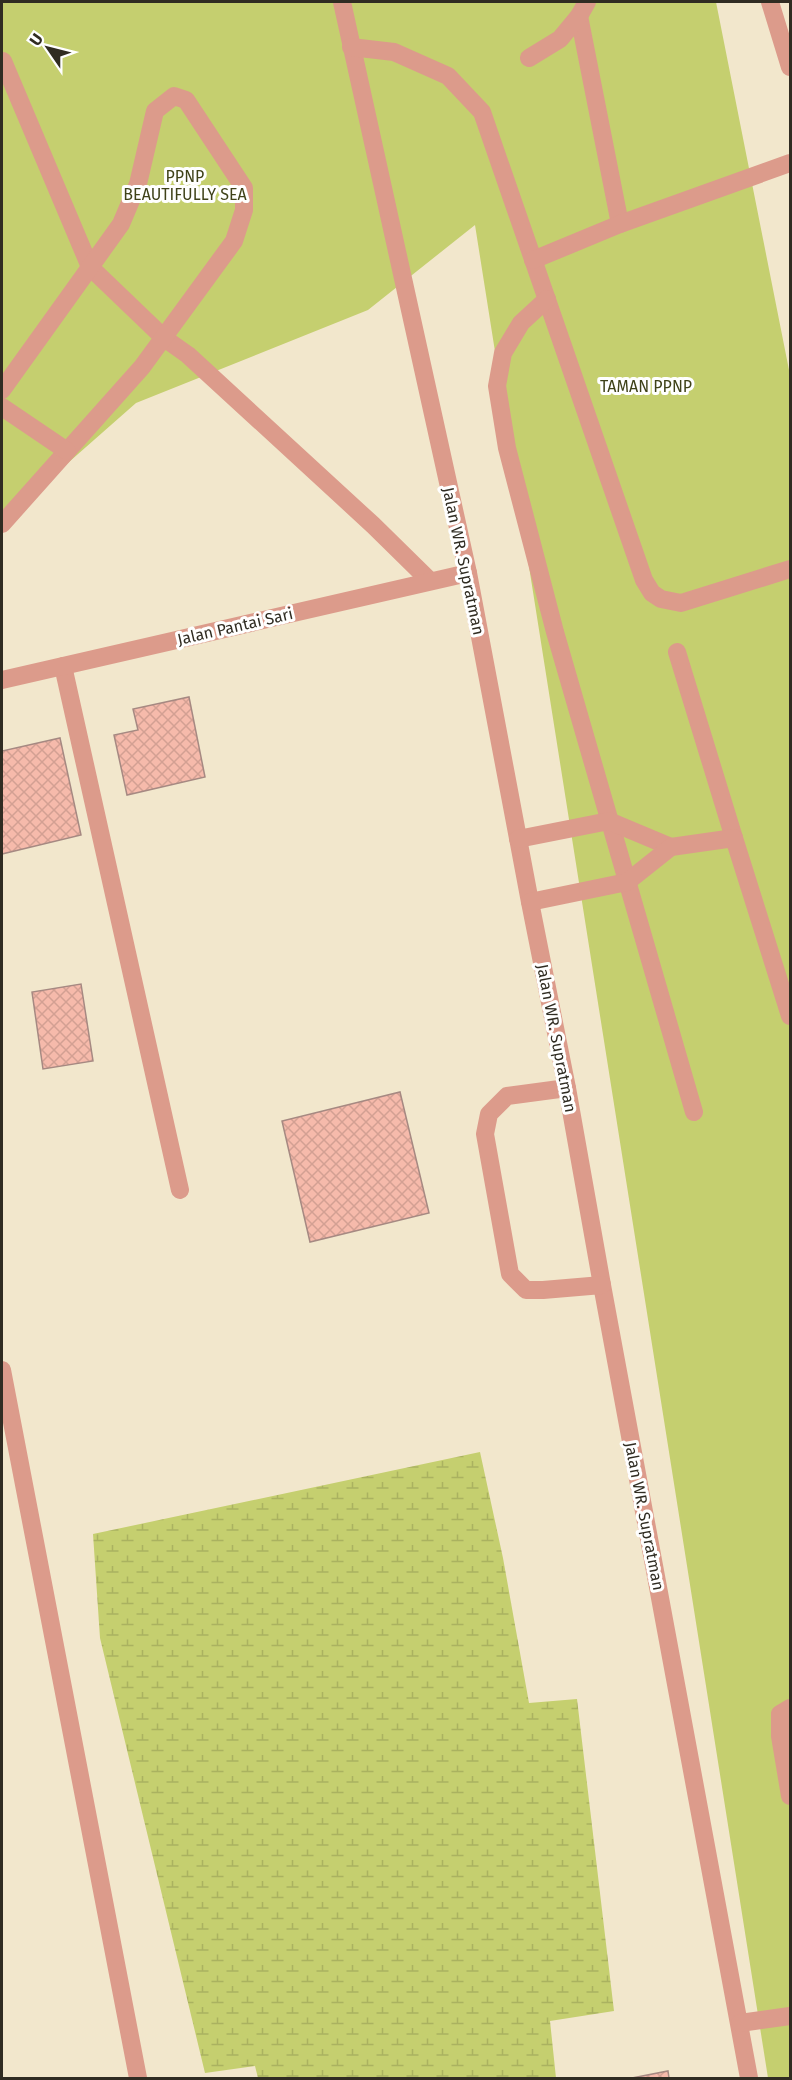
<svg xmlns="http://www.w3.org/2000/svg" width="792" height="2080" viewBox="0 0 792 2080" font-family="'Fira Sans',sans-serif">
	<defs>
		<pattern id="wetland-marsh" width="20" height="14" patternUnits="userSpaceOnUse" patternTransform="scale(1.5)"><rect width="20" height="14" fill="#c5cf6f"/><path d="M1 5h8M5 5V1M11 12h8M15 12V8" fill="none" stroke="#aab260"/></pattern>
		<pattern id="building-cross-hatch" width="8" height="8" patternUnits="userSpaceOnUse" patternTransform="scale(1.5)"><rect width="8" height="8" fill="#f6baab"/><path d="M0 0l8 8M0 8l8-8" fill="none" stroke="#d3a093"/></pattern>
	</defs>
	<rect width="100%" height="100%" fill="#f2e7cc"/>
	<polygon fill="#c5cf6f" points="2,2 716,2 790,375 790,2078 768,2078 475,225 368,310 136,403 2,521"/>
	<polygon fill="url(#wetland-marsh)" points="480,1452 503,1558 529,1703 577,1699 614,2011 550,2021 556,2078 258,2078 255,2066 205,2073 100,1638 93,1534"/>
	<g fill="url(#building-cross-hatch)" stroke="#a68982" stroke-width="1.5">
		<polygon points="189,697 205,777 127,795 114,735 138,730 133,709"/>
		<polygon points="60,738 81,835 2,854 2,751"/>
		<polygon points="81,984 93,1061 43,1069 32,992"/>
		<polygon points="400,1092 429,1213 310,1242 282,1121"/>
		<polygon points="668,2071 669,2078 632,2078"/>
	</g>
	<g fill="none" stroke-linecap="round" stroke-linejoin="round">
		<g stroke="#dc9b8b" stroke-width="18">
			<polyline points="342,2 468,573 530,902 567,1088 602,1285 749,2078"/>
			<polyline points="770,2 790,67"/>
			<polyline points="579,16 620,224"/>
			<polyline points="351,47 394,52 448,76 482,112 644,580 652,593 661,599 681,603 790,569"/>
			<polyline points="529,58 560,39 579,16 587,2"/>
			<polyline points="3,61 90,267 164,338 188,355 373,525 430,581"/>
			<polyline points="533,260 620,224 790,163"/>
			<polyline points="547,299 521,323 503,353 497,386 507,448 555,632 694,1112"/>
			<polyline points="2,390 121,224 138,184 155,111 174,96 186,100 244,188 244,210 234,241 142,367 2,524"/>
			<polyline points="2,407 67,451"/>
			<polyline points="677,652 734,838"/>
			<polyline points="63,666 180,1190"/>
			<polyline points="2,680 468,573"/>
			<polyline points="518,839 609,821 671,847"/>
			<polyline points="530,902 627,882 671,847 734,838 790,1016"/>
			<polyline points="567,1088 507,1096 489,1114 485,1134 510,1274 526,1290 543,1290 602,1285"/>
			<polyline points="2,1370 138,2078"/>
			<polyline points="790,1708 780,1714 780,1736 790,1796"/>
			<polyline points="740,2023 790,2016"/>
		</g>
	</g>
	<g text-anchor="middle" stroke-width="6" stroke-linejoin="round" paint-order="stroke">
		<g font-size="16" fill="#3f4219" stroke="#fff">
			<text x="185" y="182">PPNP<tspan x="185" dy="18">BEAUTIFULLY SEA</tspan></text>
			<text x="646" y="392">TAMAN PPNP</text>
		</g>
		<g font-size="16" fill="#302c22" stroke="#fff">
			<text transform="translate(464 561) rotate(78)" y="6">Jalan WR. Supratman</text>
			<text transform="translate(235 626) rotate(-13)" y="6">Jalan Pantai Sari</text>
			<text transform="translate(557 1038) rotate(79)" y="6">Jalan WR. Supratman</text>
			<text transform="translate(645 1516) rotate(79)" y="6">Jalan WR. Supratman</text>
		</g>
	</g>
	<rect width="792" height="2080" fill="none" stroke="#302c22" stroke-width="6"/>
	<g transform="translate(48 48) rotate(305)" stroke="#ffffff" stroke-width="4.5" paint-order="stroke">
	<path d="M0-4.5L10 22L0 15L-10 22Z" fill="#302c22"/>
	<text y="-9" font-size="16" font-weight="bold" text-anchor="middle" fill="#302c22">U</text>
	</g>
</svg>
